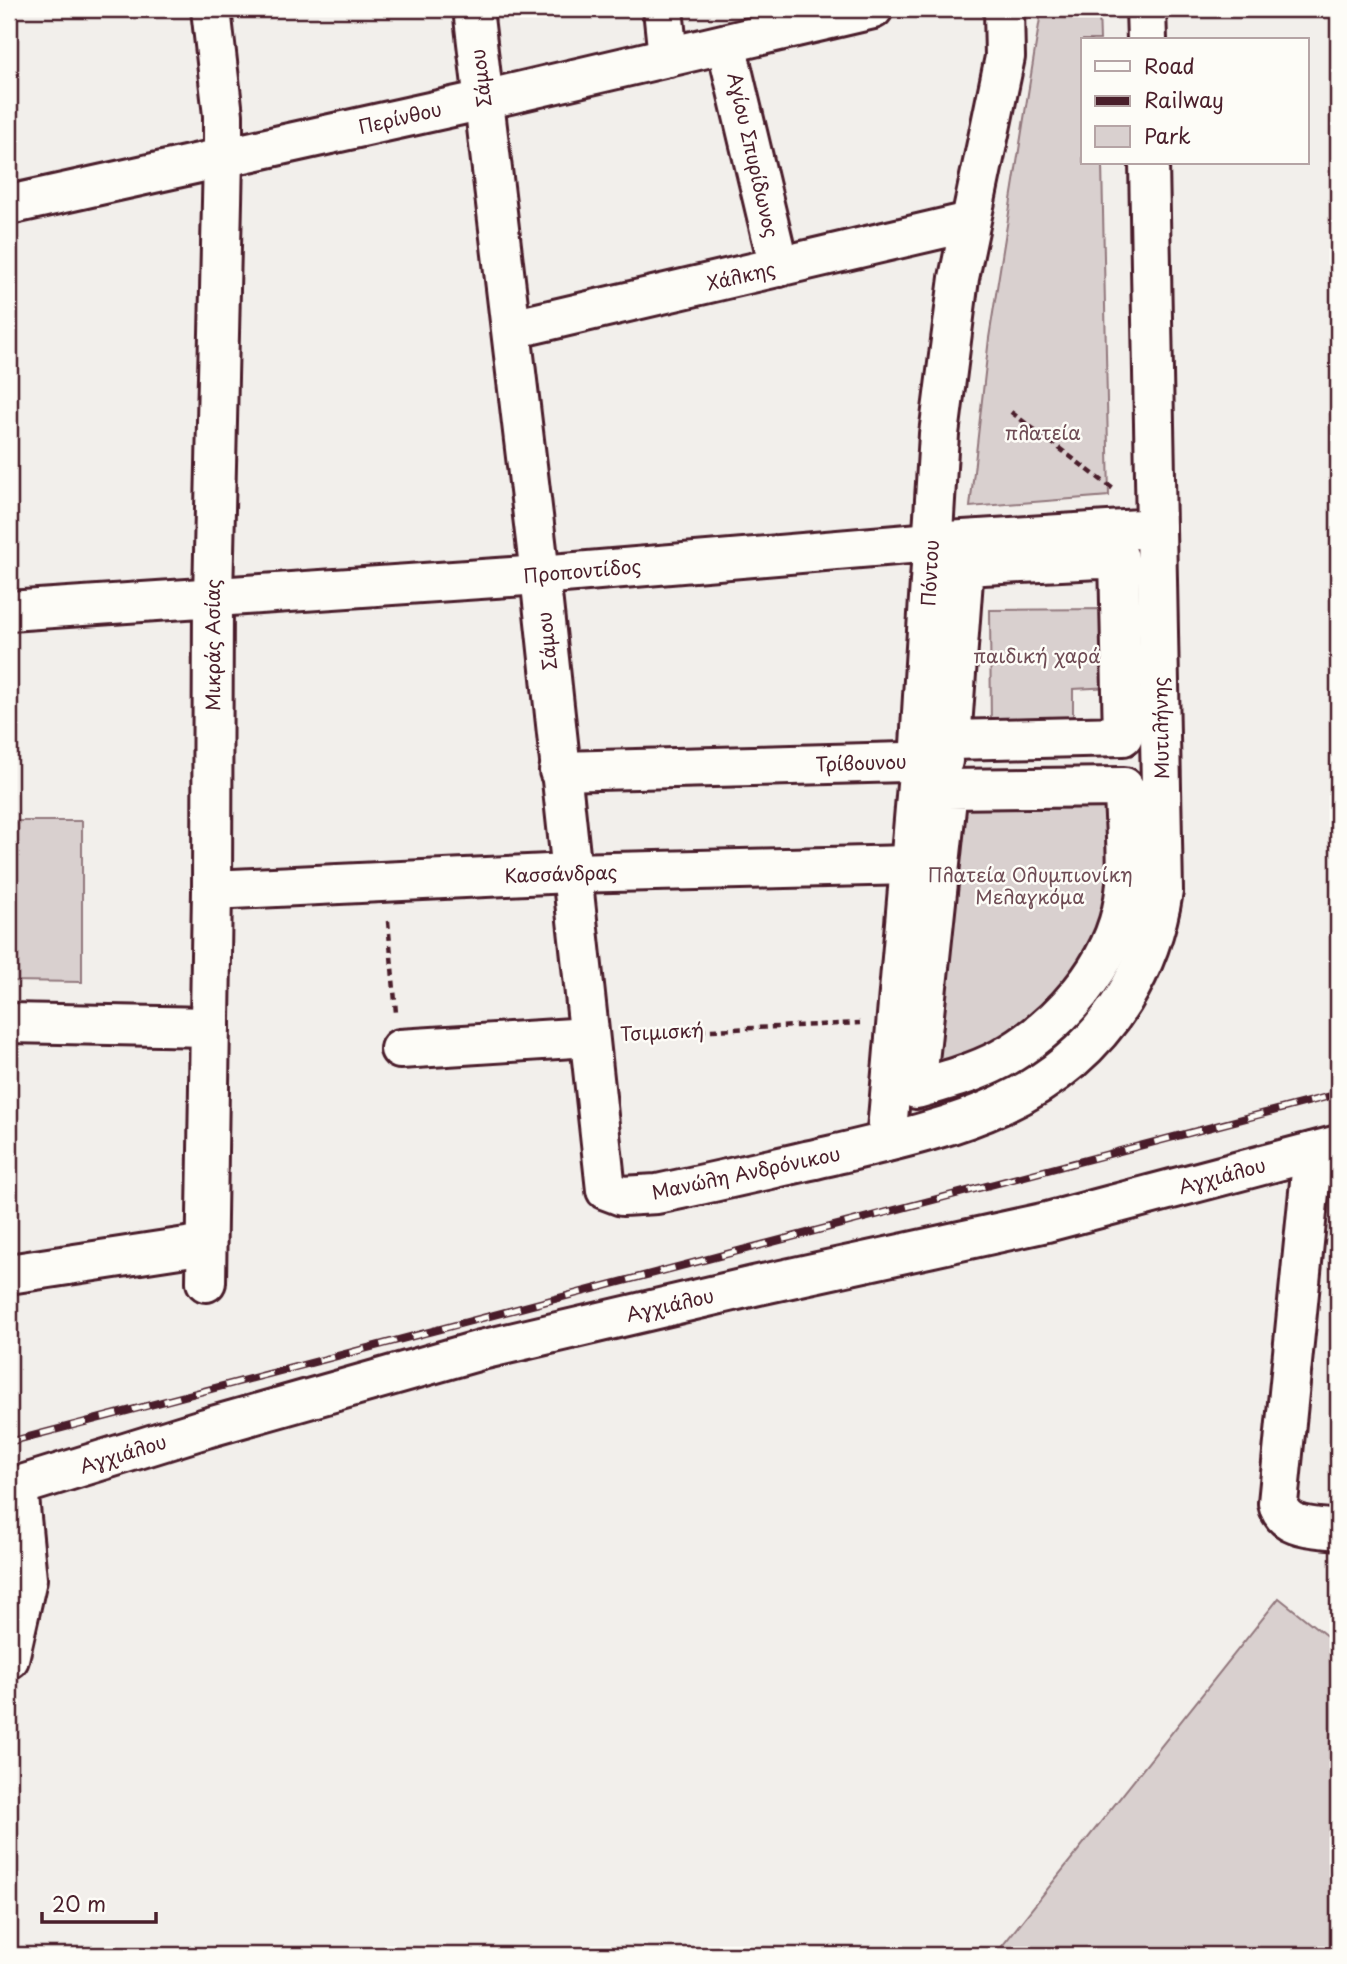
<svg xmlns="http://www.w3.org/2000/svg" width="1347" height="1964" viewBox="0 0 1347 1964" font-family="'Playpen Sans',sans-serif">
	<rect width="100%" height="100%" fill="#f2efeb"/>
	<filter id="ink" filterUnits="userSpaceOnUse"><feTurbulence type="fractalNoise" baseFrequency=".0143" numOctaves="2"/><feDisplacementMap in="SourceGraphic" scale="14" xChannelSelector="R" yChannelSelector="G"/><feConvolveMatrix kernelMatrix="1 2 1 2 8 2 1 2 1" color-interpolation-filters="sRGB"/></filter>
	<g filter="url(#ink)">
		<g fill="#d9d0cf" stroke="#92787d" stroke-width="2">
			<polygon points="1055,9 1099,9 1100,40 1083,40 1083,163 1102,163 1109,496 970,507 989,338 1041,12"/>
			<polygon points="1109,609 1112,687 1073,689 1073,730 991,729 990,610"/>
			<polygon points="1115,792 1115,899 1059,1005 938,1077 933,987 953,794"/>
			<polygon points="9,821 82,821 82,982 9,981"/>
			<polygon points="1279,1598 1338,1645 1338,1955 995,1955"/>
		</g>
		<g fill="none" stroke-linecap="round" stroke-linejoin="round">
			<defs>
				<g id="street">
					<path d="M473 9 540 575 606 1190 622 1196 657 1194C716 1182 774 1168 833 1155 947 1128 1056 1106 1123 1000 1144 966 1157 931 1163 891L1156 528"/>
					<polyline points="663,9 668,57"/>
					<polyline points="726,44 779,267"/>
					<polyline points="9,205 484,100 873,9"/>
					<polyline points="512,329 970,222"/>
					<polygon points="1119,558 1123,736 951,740 964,566"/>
					<polyline points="559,771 943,761"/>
					<path d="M1124 787C1124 821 1130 866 1124 899 1114 965 1059 1027 1001 1059 975 1073 945 1081 916 1089L948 789Z"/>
					<polyline points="212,890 570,873 910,865"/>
					<polyline points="9,1023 210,1027"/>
					<polyline points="400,1049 589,1037"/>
					<polyline points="886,1142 919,762 939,434 959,278 1005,57 1004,9"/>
					<path d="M1313 1152 1278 1503C1283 1529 1316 1527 1338 1530"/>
					<polyline points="9,1274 206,1244"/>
					<polyline points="206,1282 212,890 213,597 223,158 223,115 211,9"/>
					<polyline points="9,1489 206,1428 481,1350 754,1286 1047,1222 1338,1145"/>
					<polyline points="9,1659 27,1579 18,1487"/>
				</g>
				<g id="secondary">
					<polyline points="1146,9 1147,40"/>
					<polyline points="9,611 540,575 932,542 1156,528 1149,163"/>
				</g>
			</defs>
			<use href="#street" stroke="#4a1f2b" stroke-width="44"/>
			<use href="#secondary" stroke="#4a1f2b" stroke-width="44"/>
			<g stroke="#4a1f2b" stroke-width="4.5" stroke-dasharray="7 5" stroke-linecap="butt">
				<polyline points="1011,412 1116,491"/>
				<polyline points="388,921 396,1013"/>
				<polyline points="627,1034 860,1023"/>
			</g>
			<use href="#street" stroke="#fdfcf7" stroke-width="38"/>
			<use href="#secondary" stroke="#fdfcf7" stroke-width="38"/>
			<defs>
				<polyline id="rail" points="9,1442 1338,1094"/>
			</defs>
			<use href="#rail" stroke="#4a1f2b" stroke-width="8"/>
			<use href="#rail" stroke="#fdfcf7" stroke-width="5" stroke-dasharray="16" stroke-linecap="butt"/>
		</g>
	</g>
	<g text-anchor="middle" stroke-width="5" stroke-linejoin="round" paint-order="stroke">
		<g font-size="19" fill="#4a1f2b" stroke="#fdfcf7">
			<text transform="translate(481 78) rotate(-97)" y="7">Σάμου</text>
			<text transform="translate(400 118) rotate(-13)" y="7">Περίνθου</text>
			<text transform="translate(753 155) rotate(77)" y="7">Αγίου Σπυρίδωνος</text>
			<text transform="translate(741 276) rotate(-13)" y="7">Χάλκης</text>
			<text transform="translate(582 571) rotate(-5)" y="7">Προποντίδος</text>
			<text transform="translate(930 573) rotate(-87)" y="7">Πόντου</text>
			<text transform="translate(547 641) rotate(-96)" y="7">Σάμου</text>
			<text transform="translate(213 645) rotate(-90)" y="7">Μικράς Ασίας</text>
			<text transform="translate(1161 728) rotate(-91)" y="7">Μυτιλήνης</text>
			<text transform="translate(861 763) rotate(-2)" y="7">Τρίβουνου</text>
			<text transform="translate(561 874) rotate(-2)" y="7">Κασσάνδρας</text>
			<text transform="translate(662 1032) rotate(-3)" y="7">Τσιμισκή</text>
			<text transform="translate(746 1173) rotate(-12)" y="7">Μανώλη Ανδρόνικου</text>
			<text transform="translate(1222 1176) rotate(-15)" y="7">Αγχιάλου</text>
			<text transform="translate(670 1305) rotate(-13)" y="7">Αγχιάλου</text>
			<text transform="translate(123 1454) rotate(-17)" y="7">Αγχιάλου</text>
		</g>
		<g font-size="19" fill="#6e4b54" stroke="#fdfcf7">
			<text x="1043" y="440">πλατεία</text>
			<text x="1037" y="663">παιδική χαρά</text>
			<text x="1030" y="882">Πλατεία Ολυμπιονίκη<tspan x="1030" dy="22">Μελαγκόμα</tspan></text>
		</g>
	</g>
	<rect width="1347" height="1964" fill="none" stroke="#fdfcf7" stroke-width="35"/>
	<rect x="18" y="18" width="1312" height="1929" fill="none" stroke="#4a1f2b" stroke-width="2.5" filter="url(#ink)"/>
	<rect x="1081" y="38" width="228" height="126" fill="#fdfcf7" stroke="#b5a4a5" stroke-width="2"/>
	<rect x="1095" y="61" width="35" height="10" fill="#fdfcf7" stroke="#b5a4a5" stroke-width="2"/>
	<text x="1144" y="74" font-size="21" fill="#4a1f2b">Road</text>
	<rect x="1095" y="96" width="35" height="10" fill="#4a1f2b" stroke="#b5a4a5" stroke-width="2"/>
	<text x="1144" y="108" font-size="21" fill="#4a1f2b">Railway</text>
	<rect x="1095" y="126" width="35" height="21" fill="#d9d0cf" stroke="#b5a4a5" stroke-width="2"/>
	<text x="1144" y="144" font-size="21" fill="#4a1f2b">Park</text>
	<path d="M42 1912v10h114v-10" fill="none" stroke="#4a1f2b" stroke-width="3.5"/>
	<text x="52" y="1912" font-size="21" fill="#4a1f2b" stroke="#fdfcf7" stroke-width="5" paint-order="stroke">20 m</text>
</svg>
